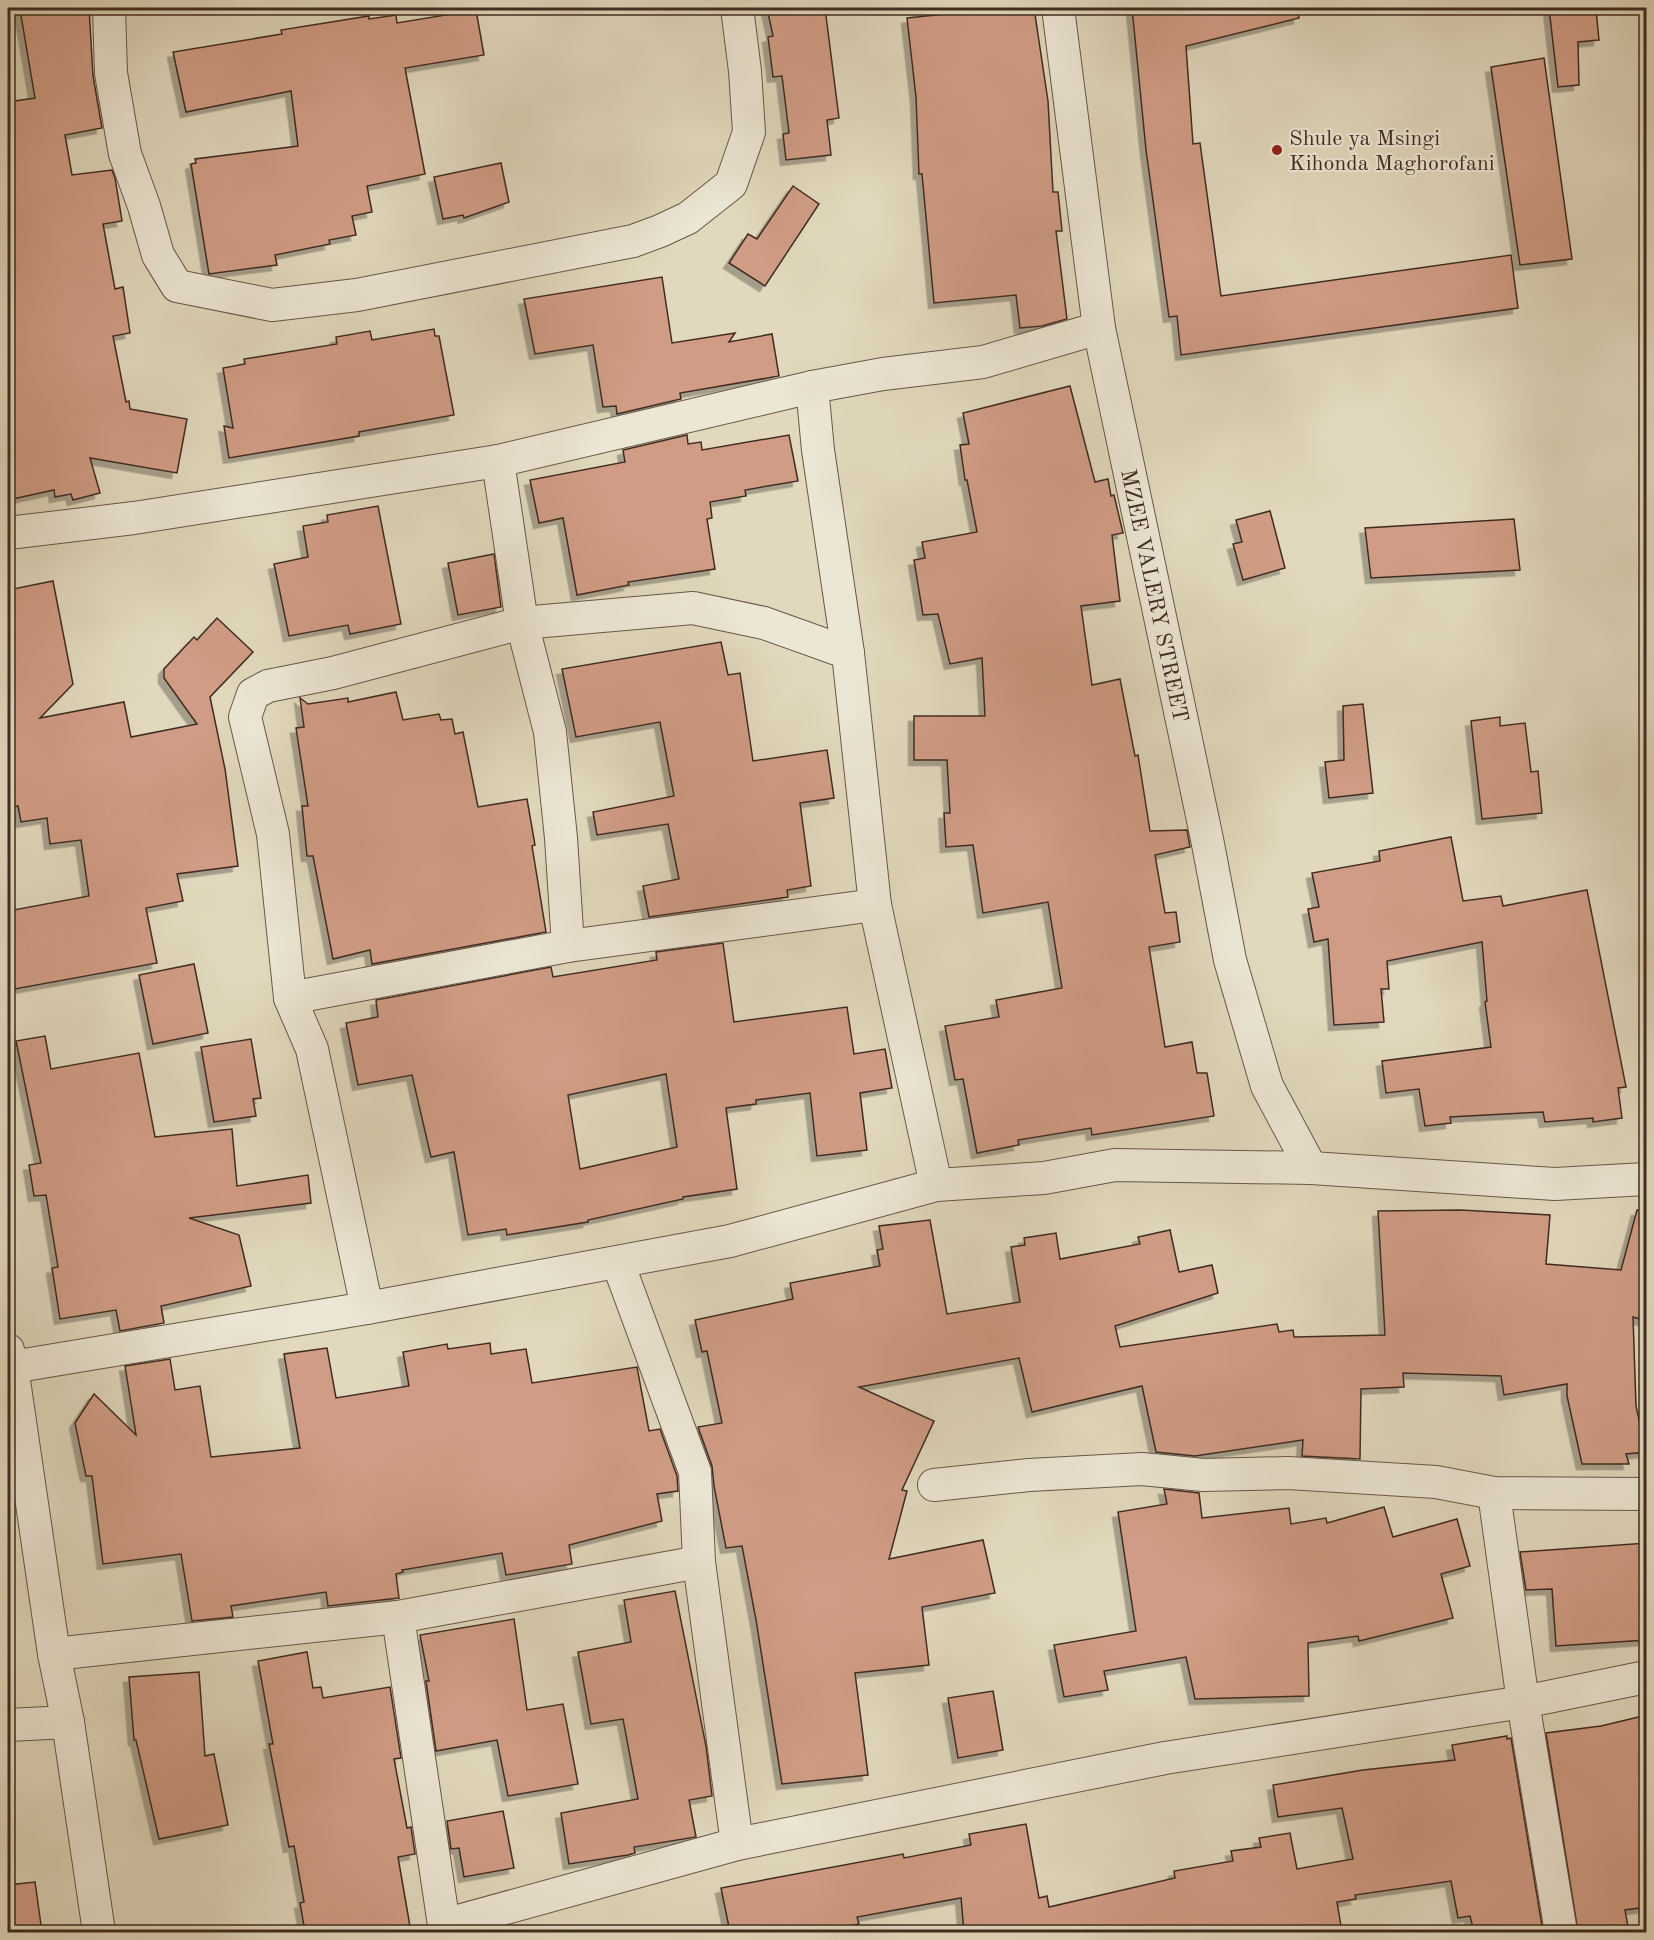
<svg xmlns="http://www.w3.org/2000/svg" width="1654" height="1940" viewBox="0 0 1654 1940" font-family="'Old Standard TT',serif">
	<defs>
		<filter id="shadow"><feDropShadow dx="-5.5" dy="5.5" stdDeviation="0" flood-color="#0004"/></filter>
	</defs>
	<rect width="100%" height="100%" fill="#e1d8bd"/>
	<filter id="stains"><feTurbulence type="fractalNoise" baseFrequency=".00333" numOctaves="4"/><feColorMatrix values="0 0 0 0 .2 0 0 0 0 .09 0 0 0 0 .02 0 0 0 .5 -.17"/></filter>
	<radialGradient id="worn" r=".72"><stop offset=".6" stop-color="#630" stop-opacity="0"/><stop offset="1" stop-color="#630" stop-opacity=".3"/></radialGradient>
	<g fill="#d09c85" stroke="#3f2c21" stroke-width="1.5" fill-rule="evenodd" filter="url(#shadow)">
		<polygon points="35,8 89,8 93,76 102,128 65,135 72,175 112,170 115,178 122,221 103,224 115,289 123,287 130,333 113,336 126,402 129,401 130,409 187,419 177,473 90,458 100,493 73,500 71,494 55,497 54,490 8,500 8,456 14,455 8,422 8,102 35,98 20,10"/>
		<polygon points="767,8 825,8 839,118 827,120 831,155 786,160 783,134 789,133 782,76 773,77 768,37 773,36"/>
		<polygon points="1003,8 1034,8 1048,101 1053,192 1058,192 1062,231 1056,231 1067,319 1042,326 1020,328 1016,295 934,303 922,174 919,174 916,97 907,18"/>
		<polygon points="1132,8 1298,8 1299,18 1186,46 1193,144 1200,143 1221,296 1511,255 1518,308 1181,355 1177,316 1169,317 1146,150"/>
		<polygon points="1549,8 1577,8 1577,11 1596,9 1599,40 1578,42 1579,85 1558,87"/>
		<polygon points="476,10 484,55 405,68 425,174 367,186 372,212 352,216 356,235 329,240 330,244 275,255 277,265 209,274 191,164 196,163 195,159 298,146 291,91 186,112 173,52 282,34 281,30 369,16 369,19 396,15 397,23"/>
		<polygon points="1544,58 1572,259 1520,265 1491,67"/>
		<polygon points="501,163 509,202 464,218 463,215 443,219 434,177"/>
		<polygon points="793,186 819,204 765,286 729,263 748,234 757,239"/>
		<polygon points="662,277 672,343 735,333 729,342 772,334 779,376 680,393 681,399 617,414 616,406 603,407 593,345 535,354 524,299"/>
		<polygon points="434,329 435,336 439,336 454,415 359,432 359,436 229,458 224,426 233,428 223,368 245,364 244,359 337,344 336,337 370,331 372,340"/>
		<polygon points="1070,386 1095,482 1108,479 1111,496 1114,495 1123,533 1112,535 1120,601 1081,606 1092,685 1120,679 1135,756 1138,755 1150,831 1187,830 1190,847 1155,855 1165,913 1176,912 1180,942 1149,947 1165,1047 1192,1042 1197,1073 1207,1073 1214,1116 1092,1135 1091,1128 1018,1140 1019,1145 977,1153 963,1079 955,1080 945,1026 999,1017 996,1000 1062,988 1048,902 983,913 973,845 946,847 944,813 950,813 947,760 914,760 914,716 985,716 982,658 950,664 938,614 923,615 914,560 925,558 922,542 977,532 967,480 965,480 960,445 969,444 963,413"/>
		<polygon points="687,435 688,444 701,442 702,450 789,435 798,481 745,490 746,496 710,502 712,518 707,519 715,569 628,582 629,585 577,595 563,518 539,523 530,480 625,462 623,450"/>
		<polygon points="378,506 401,624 350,634 348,625 289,636 274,564 308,557 303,526 328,522 327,515"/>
		<polygon points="1270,511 1285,568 1243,580 1233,544 1242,542 1236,520"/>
		<polygon points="1514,519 1520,570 1371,578 1365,528"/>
		<polygon points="494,554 501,607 458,615 448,563"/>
		<polygon points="53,581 73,684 40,718 124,702 131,737 197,724 164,678 164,669 194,637 197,640 217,618 253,652 210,697 225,769 238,866 177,874 183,901 146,908 157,963 15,989 11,967 8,967 8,911 89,896 81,840 50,844 47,818 21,822 18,806 8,808 8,590"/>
		<polygon points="721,642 728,675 740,673 753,761 827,750 834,798 800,803 811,886 787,890 788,897 649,917 643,886 679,879 668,824 597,835 593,812 674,796 660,722 576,737 562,669"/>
		<polygon points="396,692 403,720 439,714 441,720 452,719 455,734 463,732 478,807 527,799 535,845 532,846 546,932 372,964 370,950 333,959 313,856 307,856 302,806 308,806 296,728 304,727 300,698 308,704 348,698 348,702"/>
		<polygon points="1363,704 1373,793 1329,798 1325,762 1344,760 1343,706"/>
		<polygon points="1500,717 1500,726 1525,723 1531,772 1538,771 1542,813 1482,819 1471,721"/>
		<polygon points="1451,837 1463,901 1501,896 1503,906 1587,890 1626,1087 1618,1088 1622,1118 1593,1122 1593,1118 1545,1122 1543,1112 1450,1117 1451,1123 1425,1126 1419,1089 1386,1093 1382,1061 1491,1047 1485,1002 1487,1001 1482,942 1387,961 1389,989 1381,989 1384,1022 1334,1025 1328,939 1314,942 1308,909 1319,907 1312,873 1380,861 1379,851"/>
		<path d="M723 943 734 1022 847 1007 854 1054 885 1049 892 1088 860 1093 867 1150 817 1156 810 1093 756 1100V1104L726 1108 737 1189 683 1197V1199L588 1220V1222L507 1235 506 1229 468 1235 454 1152 431 1157 412 1075 358 1085 346 1023 378 1017 376 1000 551 967 553 977 657 960 656 952ZM666 1074 677 1147 580 1169 568 1095Z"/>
		<polygon points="194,964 208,1033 153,1044 139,975"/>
		<polygon points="45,1036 51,1069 139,1053 155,1137 232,1129 237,1186 308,1175 311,1203 189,1218 239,1235 251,1286 161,1306 164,1323 120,1331 116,1310 60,1319 52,1268 58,1267 46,1195 34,1196 29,1165 41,1163 16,1041"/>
		<polygon points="251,1039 261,1098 253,1099 256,1116 214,1122 201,1047"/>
		<polygon points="1460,1210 1550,1215 1546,1264 1621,1270 1637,1210 1647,1211 1647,1321 1633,1317 1636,1406 1646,1452 1626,1454 1629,1464 1582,1464 1567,1396 1567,1384 1504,1395 1501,1376 1403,1373 1404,1387 1361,1389 1360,1459 1302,1456 1303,1440 1195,1456 1156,1452 1142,1386 1032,1412 1019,1358 859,1387 934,1421 902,1490 907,1491 889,1559 983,1540 995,1593 922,1607 929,1665 855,1673 868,1775 782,1784 756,1620 742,1546 726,1548 714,1486 712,1466 698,1427 722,1423 707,1351 702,1352 695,1320 793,1299 790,1283 880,1266 877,1250 883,1249 879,1226 930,1220 947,1314 1020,1302 1011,1247 1025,1245 1024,1238 1056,1233 1060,1259 1140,1244 1138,1237 1170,1230 1179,1272 1212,1265 1218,1293 1115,1326 1120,1347 1277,1324 1279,1332 1293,1330 1294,1337 1385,1335 1378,1211"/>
		<polygon points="490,1343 491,1354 526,1349 532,1383 637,1367 649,1431 660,1429 677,1476 678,1491 657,1494 662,1521 569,1545 572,1564 506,1575 502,1553 402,1570 403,1572 396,1574 399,1598 328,1606 326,1592 231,1606 233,1617 192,1621 181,1554 103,1564 92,1476 86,1476 75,1423 94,1394 136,1435 125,1366 170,1359 175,1390 200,1386 211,1457 300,1448 284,1354 327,1348 336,1398 409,1386 403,1352 447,1344 448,1349"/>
		<polygon points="1164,1489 1199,1493 1202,1518 1289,1508 1291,1524 1326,1518 1327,1523 1384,1507 1393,1537 1457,1519 1470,1566 1441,1574 1453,1618 1359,1641 1358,1636 1308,1643 1309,1696 1195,1699 1186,1657 1104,1671 1108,1690 1064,1697 1054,1645 1136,1631 1118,1512 1167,1504"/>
		<polygon points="1647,1543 1647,1640 1556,1646 1552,1589 1526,1590 1520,1552"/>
		<polygon points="675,1591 706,1746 712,1796 689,1800 696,1837 634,1847 635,1853 628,1855 569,1864 561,1813 638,1799 623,1719 591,1724 578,1652 631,1642 624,1600"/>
		<polygon points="514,1619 527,1710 563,1704 578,1784 508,1796 497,1740 436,1751 426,1681 429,1681 420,1635"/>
		<polygon points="307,1652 313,1688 321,1687 323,1698 390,1687 401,1758 394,1759 407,1828 411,1827 415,1854 398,1857 411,1932 305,1932 300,1903 304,1902 294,1846 289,1847 269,1744 273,1744 258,1661"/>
		<polygon points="199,1672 205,1756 214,1754 228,1825 159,1839 136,1740 134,1740 129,1677"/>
		<polygon points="993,1691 1003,1750 958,1758 948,1698"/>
		<polygon points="1647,1715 1647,1907 1625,1910 1629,1932 1578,1932 1546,1733 1601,1726"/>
		<polygon points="1507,1736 1507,1739 1511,1738 1543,1932 1474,1932 1470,1916 1458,1918 1451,1881 1355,1895 1356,1899 1337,1902 1342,1932 964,1932 961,1898 857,1917 859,1924 833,1929 834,1932 730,1932 721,1888 903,1854 904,1858 971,1845 969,1834 1026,1824 1039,1898 1047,1896 1049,1907 1175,1878 1174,1871 1233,1861 1231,1851 1261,1847 1259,1838 1290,1833 1297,1869 1353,1859 1342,1808 1278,1817 1273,1785 1363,1770 1455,1760 1452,1745"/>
		<polygon points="503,1811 514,1868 464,1877 459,1848 451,1849 447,1821"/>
		<polygon points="35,1882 42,1932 8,1932 8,1885"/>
	</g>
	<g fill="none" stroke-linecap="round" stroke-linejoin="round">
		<defs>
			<g id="street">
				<polyline points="109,8 111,73 125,154 144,206 158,255 177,286 272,305 357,295 633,241 660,231 688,218 731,184 749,132 745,71 737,8"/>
				<path id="s1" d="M1058 8 1099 328 1207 839 1230 960 1267 1086 1311 1168"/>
				<polyline points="812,387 818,450 848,653 875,905 936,1185"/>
				<polyline points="8,533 134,518 498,461 812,387 883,374 983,362 1099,328"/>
				<polyline points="568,946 875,905"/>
				<polyline points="290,998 568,946 561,838 550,732 522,623 498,461"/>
				<polyline points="618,1263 695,1472 699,1562 737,1844"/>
				<polyline points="367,1308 312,1049 290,998 273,834 245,717 253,694 268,686 333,673 522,623 693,608 764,623 848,653"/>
				<polyline points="8,1350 12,1367 54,1654 68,1722 99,1932"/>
				<polyline points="8,1371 12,1367 367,1308 730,1241 936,1185 1044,1178 1115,1165 1311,1168 1555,1184 1646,1179"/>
				<polyline points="934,1485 1029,1475 1142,1469 1203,1475 1288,1473 1436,1482 1494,1493 1646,1494"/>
				<polyline points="1494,1493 1523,1702 1561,1932"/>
				<polyline points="398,1617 445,1932"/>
				<polyline points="54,1654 398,1617 699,1562"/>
				<polyline points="8,1725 68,1722"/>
				<polyline points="444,1925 737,1844 1165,1758 1523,1702 1646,1677"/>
			</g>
		</defs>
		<use href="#street" stroke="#685748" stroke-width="34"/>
		<use href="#street" stroke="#ece6d4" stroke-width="32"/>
	</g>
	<circle fill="#8f2418" stroke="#ece6d4" stroke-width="2" cx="1277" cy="150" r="6"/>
	<g text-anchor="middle" stroke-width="4.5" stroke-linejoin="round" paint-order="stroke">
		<g font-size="22" fill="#3f2c21" stroke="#ece6d4" text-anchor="start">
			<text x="1289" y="145">Shule ya Msingi<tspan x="1289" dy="25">Kihonda Maghorofani</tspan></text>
		</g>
		<g font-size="22" fill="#3f2c21" stroke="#ece6d4">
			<text dy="8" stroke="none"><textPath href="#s1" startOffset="596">MZEE VALERY STREET</textPath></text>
		</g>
	</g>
	<rect width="1654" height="1940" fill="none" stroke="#e1d8bd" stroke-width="30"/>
	<rect x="9" y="9" width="1636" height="1922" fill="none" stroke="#3f2c21" stroke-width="3"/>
	<rect x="15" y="15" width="1624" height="1910" fill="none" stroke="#3f2c21" stroke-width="1.5"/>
	<rect width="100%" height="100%" filter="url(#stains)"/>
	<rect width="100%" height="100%" fill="url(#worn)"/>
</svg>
